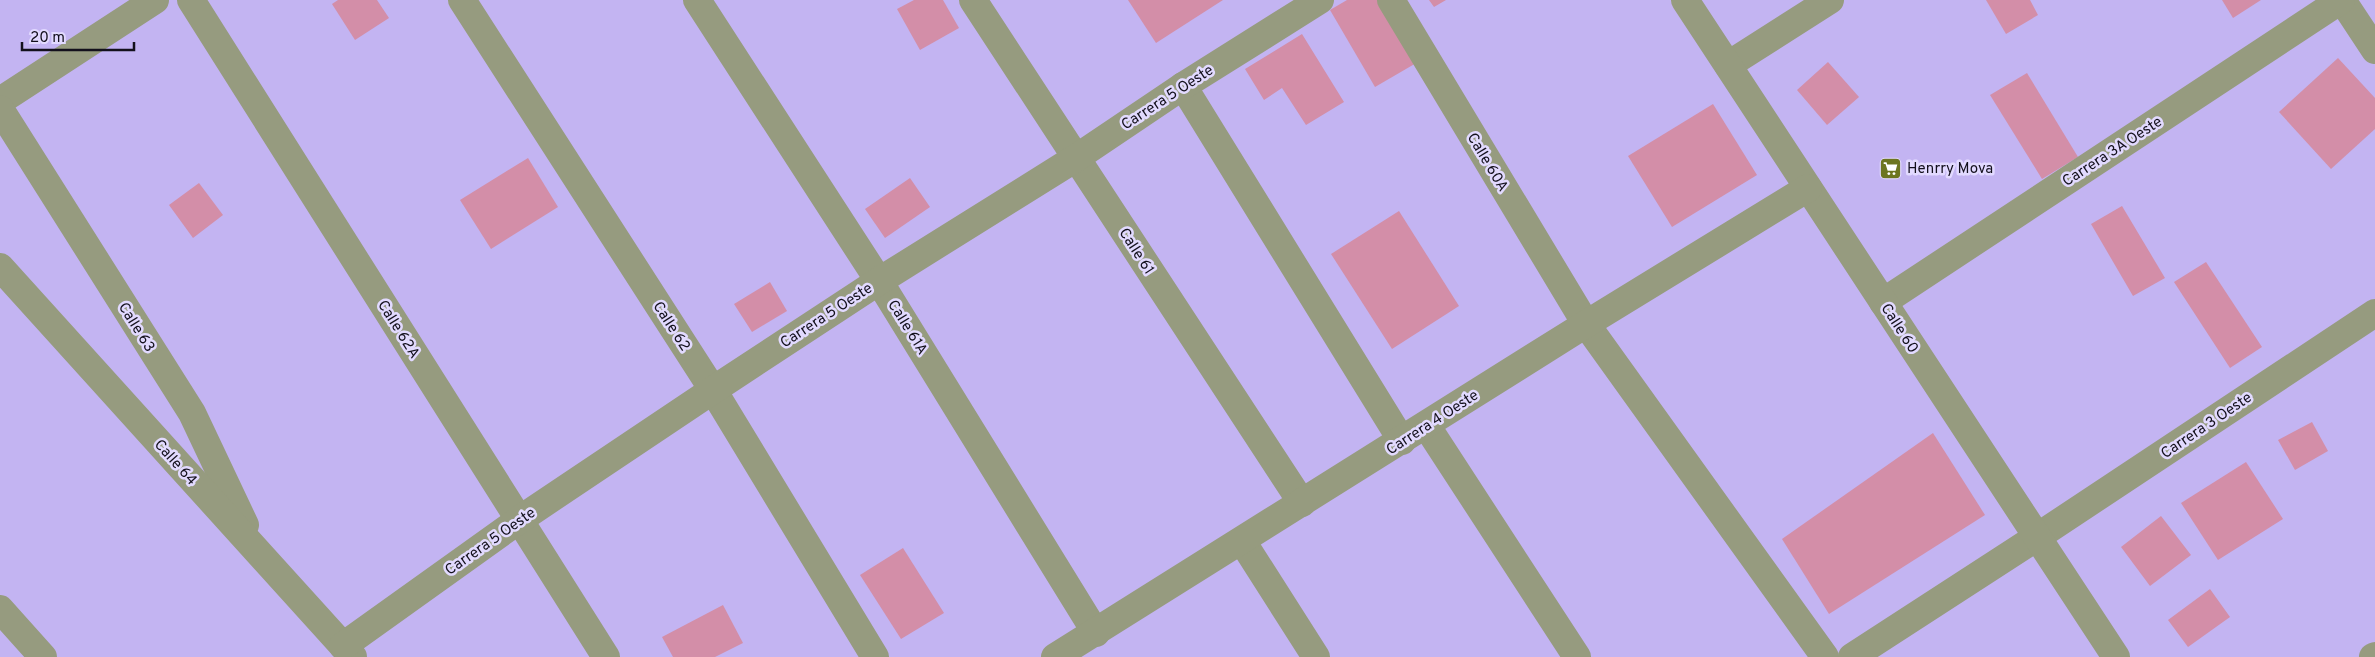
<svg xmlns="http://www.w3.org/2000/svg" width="2375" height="657" viewBox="0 0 2375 657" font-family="Overpass,sans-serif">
	<rect width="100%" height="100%" fill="#d5cdf1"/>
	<rect fill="#c3b4f2" x="0" y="0" width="2375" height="657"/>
	<g fill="#d38ea8">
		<polygon points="338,0 377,0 389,18 355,40 332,4"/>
		<polygon points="914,0 943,0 959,28 920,50 897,9"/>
		<polygon points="1128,0 1223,0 1156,43"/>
		<polygon points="1347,0 1381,0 1418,62 1375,87 1330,10"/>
		<polygon points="1429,0 1446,0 1434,7"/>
		<polygon points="1986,0 2030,0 2038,15 2006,34"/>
		<polygon points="2222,0 2261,0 2233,18"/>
		<polygon points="1302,34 1344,102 1306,125 1282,88 1264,100 1245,69"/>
		<polygon points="2338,58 2375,98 2375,129 2331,169 2279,112"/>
		<polygon points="1828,62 1859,97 1827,125 1797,90"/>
		<polygon points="2027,73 2078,157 2042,179 1990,95"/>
		<polygon points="1713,104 1757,175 1672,227 1628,156"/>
		<polygon points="528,158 558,207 491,249 460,200"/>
		<polygon points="910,178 930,207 885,238 865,209"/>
		<polygon points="199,183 223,215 193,238 169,205"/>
		<polygon points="2122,206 2165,278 2133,296 2091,224"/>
		<polygon points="1399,211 1459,306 1392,349 1331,254"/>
		<polygon points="2206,262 2262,347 2230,368 2174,282"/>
		<polygon points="770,282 787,311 752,332 734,304"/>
		<polygon points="2312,422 2328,451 2295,470 2278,440"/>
		<polygon points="1933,433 1985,515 1829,614 1782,539"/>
		<polygon points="2246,462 2283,519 2218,560 2181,503"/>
		<polygon points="2161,516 2191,555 2150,586 2121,547"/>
		<polygon points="903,548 944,613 901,639 860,575"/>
		<polygon points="2210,589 2230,617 2188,647 2168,620"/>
		<polygon points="723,605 743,643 715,657 673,657 662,637"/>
	</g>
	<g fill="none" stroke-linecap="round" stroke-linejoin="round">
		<g stroke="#969b7f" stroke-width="28">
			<polyline points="191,0 606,657"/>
			<polyline points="462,0 713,390 875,657"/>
			<polyline points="697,0 879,281 1096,633"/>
			<polyline points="973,0 1302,503"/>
			<polyline points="1391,0 1586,324 1825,657"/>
			<polyline points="2342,0 2375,50"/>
			<polyline points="1728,65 1830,0"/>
			<polyline points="1183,86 1402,441"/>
			<polyline points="0,101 155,0"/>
			<polyline points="0,109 192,413 245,525"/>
			<polyline points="0,267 353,657"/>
			<polyline points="1883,302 2341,0"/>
			<polyline points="1426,425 1577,657"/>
			<polyline points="1242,541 1316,657"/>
			<polyline points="0,609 43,657"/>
			<polyline points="343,646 519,520 713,390 879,281 1076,158 1183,86 1320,0"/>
			<polyline points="1852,657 2037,537 2375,313"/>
			<polyline points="2373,657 2375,656"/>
		</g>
		<g stroke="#969b7f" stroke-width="28">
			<polyline points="1685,0 2116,657"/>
			<polyline points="1055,657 1586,324 1808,188"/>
		</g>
	</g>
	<defs>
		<symbol id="supermarket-square" viewBox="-11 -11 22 22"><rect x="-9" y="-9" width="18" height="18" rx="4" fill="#6c751f" stroke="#e2daff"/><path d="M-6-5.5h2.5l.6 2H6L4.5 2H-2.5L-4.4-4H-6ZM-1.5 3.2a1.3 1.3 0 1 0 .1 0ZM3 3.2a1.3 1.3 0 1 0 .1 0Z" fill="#fff"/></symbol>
	</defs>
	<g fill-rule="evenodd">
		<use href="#supermarket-square" x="1878" y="156" width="25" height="25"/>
	</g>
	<g text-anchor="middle" stroke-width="5" stroke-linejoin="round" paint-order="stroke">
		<g font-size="15" fill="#13101c" stroke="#e2daff">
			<text transform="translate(1167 97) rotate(-33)" y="5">Carrera 5 Oeste</text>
			<text transform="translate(2112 151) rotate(-33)" y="5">Carrera 3A Oeste</text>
			<text transform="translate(1488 162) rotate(59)" y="5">Calle 60A</text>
			<text transform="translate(1137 251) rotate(57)" y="5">Calle 61</text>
			<text transform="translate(826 315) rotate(-33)" y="5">Carrera 5 Oeste</text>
			<text transform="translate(672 326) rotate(57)" y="5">Calle 62</text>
			<text transform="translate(137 327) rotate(58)" y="5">Calle 63</text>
			<text transform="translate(908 327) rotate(58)" y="5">Calle 61A</text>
			<text transform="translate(1900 328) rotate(57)" y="5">Calle 60</text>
			<text transform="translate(399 329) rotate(58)" y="5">Calle 62A</text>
			<text transform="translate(1432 422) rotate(-33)" y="5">Carrera 4 Oeste</text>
			<text transform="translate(2206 425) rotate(-34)" y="5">Carrera 3 Oeste</text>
			<text transform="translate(176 462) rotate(48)" y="5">Calle 64</text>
			<text transform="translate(490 541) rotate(-35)" y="5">Carrera 5 Oeste</text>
		</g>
		<g font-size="15" fill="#13101c" stroke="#e2daff" text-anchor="start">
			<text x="1907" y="173">Henrry Mova</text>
		</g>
	</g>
	<path d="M22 42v8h112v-8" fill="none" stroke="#13101c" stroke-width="2.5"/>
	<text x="30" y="42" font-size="15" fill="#13101c" stroke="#e2daff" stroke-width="4" paint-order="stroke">20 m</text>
</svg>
